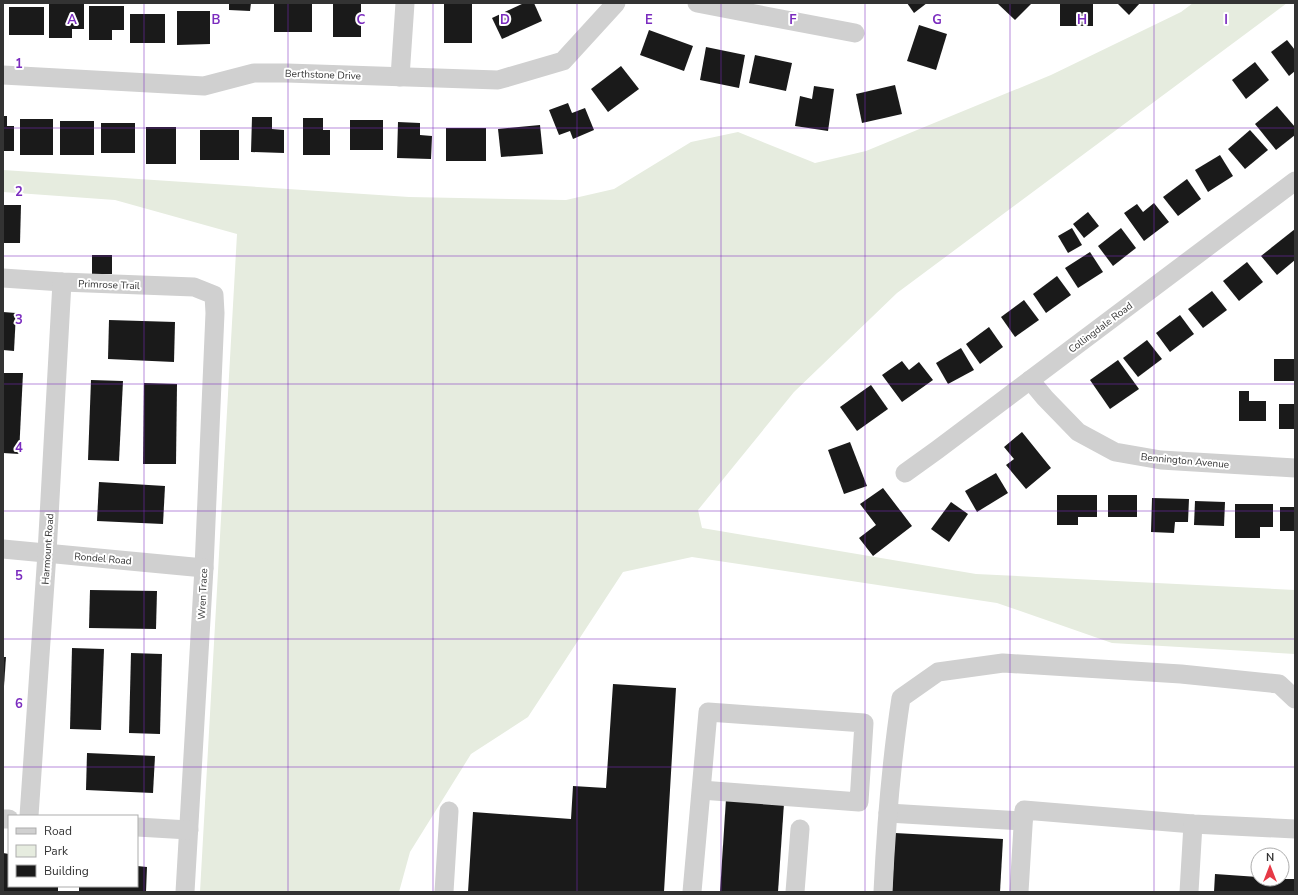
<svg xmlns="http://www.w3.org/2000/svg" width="1298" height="895" viewBox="0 0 1298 895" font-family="'Nunito Sans',sans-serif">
	<rect width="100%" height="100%" fill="#fff"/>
	<polygon fill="#e6ecdf" points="1193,3 1287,3 897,293 794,392 698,510 702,528 976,574 1295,590 1295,654 1112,643 997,603 692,557 623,572 528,717 471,754 410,852 399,892 200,892 237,234 115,200 3,192 3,170 409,197 566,200 614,189 691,142 738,132 815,163 866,151 1051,75 1181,12"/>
	<g fill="#1a1a1a">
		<polygon points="229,3 251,3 250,11 229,10"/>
		<rect x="333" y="3" width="28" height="34"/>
		<polygon points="524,3 534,3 542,21 502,39 492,18"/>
		<polygon points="907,3 927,3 914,13"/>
		<polygon points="997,3 1032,3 1015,20"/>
		<rect x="1060" y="3" width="33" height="23"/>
		<polygon points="1117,3 1140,3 1129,15"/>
		<polygon points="49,4 84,4 84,29 72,29 72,38 49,38"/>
		<rect x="274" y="4" width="38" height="28"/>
		<rect x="444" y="4" width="28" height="39"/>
		<polygon points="89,6 124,6 124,30 112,30 112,40 89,40"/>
		<rect x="9" y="7" width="35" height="28"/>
		<polygon points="177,11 210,11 210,44 177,45"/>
		<rect x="130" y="14" width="35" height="29"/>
		<polygon points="919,25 947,34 936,70 907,61"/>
		<polygon points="649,30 693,46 684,71 640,55"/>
		<polygon points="1287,40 1295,50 1295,71 1289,76 1271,52"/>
		<polygon points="706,47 745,55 739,88 700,80"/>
		<polygon points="755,55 792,63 786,91 749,83"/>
		<polygon points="1255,62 1269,80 1246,99 1232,80"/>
		<polygon points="621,66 639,89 608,112 591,89"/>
		<polygon points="895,85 902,114 862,123 856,94"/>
		<polygon points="814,86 834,89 828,131 795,126 800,96 812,99"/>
		<polygon points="568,103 572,113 585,108 594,130 573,139 570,131 559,135 549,110"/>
		<polygon points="1277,106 1295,127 1295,135 1276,150 1255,124"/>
		<polygon points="3,116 7,116 7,126 14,126 14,151 3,151"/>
		<polygon points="252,117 272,117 272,129 284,130 284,153 251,152"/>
		<polygon points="303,118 323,118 323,130 330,130 330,155 303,155"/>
		<rect x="20" y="119" width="33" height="36"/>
		<rect x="350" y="120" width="33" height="30"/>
		<rect x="60" y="121" width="34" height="34"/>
		<polygon points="398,122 420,123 420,135 432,136 431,159 397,158"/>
		<rect x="101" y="123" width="34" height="30"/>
		<polygon points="540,125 543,154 501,157 498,129"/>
		<rect x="146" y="127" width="30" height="37"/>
		<rect x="446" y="128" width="40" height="33"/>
		<rect x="200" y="130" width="39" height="30"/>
		<polygon points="1250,130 1268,150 1245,169 1228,149"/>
		<polygon points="1220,155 1233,176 1208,192 1195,170"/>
		<polygon points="1187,179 1201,199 1178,216 1163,197"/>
		<polygon points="1154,203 1169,222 1144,241 1124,213 1137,204 1143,212"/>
		<polygon points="3,205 21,205 20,243 3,243"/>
		<polygon points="1088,212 1099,226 1084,238 1073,224"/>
		<polygon points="1072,228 1082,245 1068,253 1058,236"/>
		<polygon points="1121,228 1136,248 1113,266 1098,246"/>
		<polygon points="1295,229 1295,260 1277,275 1261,256"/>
		<polygon points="1090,252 1103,272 1078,288 1065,268"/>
		<rect x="92" y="255" width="20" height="19"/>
		<polygon points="1247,262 1263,282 1239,301 1223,281"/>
		<polygon points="1057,276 1071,295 1046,313 1033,294"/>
		<polygon points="1212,291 1227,310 1203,328 1188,309"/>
		<polygon points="1024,300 1039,320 1015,337 1001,317"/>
		<polygon points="3,312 16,313 14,351 3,350"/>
		<polygon points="1180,315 1194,334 1170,352 1156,333"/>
		<polygon points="109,320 175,322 174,362 108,359"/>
		<polygon points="989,327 1003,347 980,364 966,344"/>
		<polygon points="1147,340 1162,359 1138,377 1123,358"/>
		<polygon points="961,348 974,370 948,384 936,363"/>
		<rect x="1274" y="359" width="21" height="22"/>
		<polygon points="1118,360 1139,389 1110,409 1090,380"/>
		<polygon points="902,361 909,370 919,362 933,380 902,402 882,375"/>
		<polygon points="3,373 23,373 19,454 3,453"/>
		<polygon points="91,380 123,381 119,461 88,460"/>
		<polygon points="144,383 177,384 176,464 143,464"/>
		<polygon points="871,385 888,409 857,431 840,407"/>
		<polygon points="1239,391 1249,391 1249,401 1266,401 1266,421 1239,421"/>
		<rect x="1279" y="404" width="16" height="25"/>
		<polygon points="1022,432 1051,468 1026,489 1006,465 1014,459 1004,447"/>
		<polygon points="850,442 867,486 844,494 828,450"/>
		<polygon points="996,473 1008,493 977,512 965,491"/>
		<polygon points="99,482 165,486 163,524 97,521"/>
		<polygon points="883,488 912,526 873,556 859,538 876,525 860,504"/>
		<polygon points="1057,495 1097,495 1097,517 1078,517 1078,525 1057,525"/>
		<rect x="1108" y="495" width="29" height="22"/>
		<polygon points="1152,498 1189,499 1188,522 1175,522 1174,533 1151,532"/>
		<polygon points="1195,501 1225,502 1224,526 1194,525"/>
		<polygon points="951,502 968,514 949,542 931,529"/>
		<polygon points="1235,504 1273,504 1273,527 1260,527 1260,538 1235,538"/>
		<rect x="1280" y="507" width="15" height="24"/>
		<polygon points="90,590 157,591 156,629 89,628"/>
		<polygon points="72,648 104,649 101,730 70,729"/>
		<polygon points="131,653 162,654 160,734 129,733"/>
		<polygon points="3,657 6,657 4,686 3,686"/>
		<polygon points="613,684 676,688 664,892 468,892 473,812 571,819 573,786 606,788"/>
		<polygon points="87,753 155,756 153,793 86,790"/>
		<polygon points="726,799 784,803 778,892 720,892"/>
		<polygon points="895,833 1003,839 1000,892 892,892"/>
		<polygon points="3,853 9,854 9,886 58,886 58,892 3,891"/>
		<polygon points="137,866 147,867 146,892 79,892 79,886 137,886"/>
		<polygon points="1215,874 1258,877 1258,879 1295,879 1295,892 1214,892"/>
	</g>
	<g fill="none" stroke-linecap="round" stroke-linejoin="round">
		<g stroke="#d0d0d0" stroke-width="19">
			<polyline points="697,3 855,33"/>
			<polyline points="3,75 204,86 254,73 287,73 498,80 563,61 616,3"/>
			<polyline points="400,77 405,3"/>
			<polyline points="3,278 62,282 194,287 214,295 215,313 204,568 185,892"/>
			<polyline points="1030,380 1045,398 1078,432 1115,452 1161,460 1295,468"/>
			<polyline points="905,473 937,450 1295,181"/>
			<polyline points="3,549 204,568"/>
			<polyline points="888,813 1023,821"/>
			<polyline points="29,816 47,553 62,282"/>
			<polyline points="3,819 9,819"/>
			<polyline points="137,827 189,830"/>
			<polyline points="444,892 449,811"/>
			<polyline points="692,892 708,712 864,723 859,802 701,790"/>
			<polyline points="795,892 800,829"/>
			<path d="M883 892C886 827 891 763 901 698L938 672 1003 663 1181 674 1279 684 1295 699"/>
			<polyline points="1019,892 1024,810 1193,824 1295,829"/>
			<polyline points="1189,892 1193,824"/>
		</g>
	</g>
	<path fill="none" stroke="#7b2cbf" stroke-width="1" stroke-opacity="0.55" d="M144 3V892M288 3V892M433 3V892M577 3V892M721 3V892M865 3V892M1010 3V892M1154 3V892M3 128H1295M3 256H1295M3 384H1295M3 511H1295M3 639H1295M3 767H1295"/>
	<g text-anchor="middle" stroke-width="4" stroke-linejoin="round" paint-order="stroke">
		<g font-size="10" fill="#333" stroke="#fff">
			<text transform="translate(323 74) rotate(2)" y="4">Berthstone Drive</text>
			<text transform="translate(109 284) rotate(2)" y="4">Primrose Trail</text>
			<text transform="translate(1100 327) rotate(-37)" y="4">Collingdale Road</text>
			<text transform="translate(1185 460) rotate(5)" y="4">Bennington Avenue</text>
			<text transform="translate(47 549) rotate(-86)" y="4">Harmount Road</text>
			<text transform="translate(103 558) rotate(5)" y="4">Rondel Road</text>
			<text transform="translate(202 594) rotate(-87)" y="4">Wren Trace</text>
		</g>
	</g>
	<g font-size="13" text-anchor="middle" font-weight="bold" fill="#7b2cbf" stroke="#fff" stroke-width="4" stroke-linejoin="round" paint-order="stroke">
		<text x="72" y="24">A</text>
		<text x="216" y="24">B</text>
		<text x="361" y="24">C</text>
		<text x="505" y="24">D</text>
		<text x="649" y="24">E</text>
		<text x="793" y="24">F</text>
		<text x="937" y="24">G</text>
		<text x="1082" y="24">H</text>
		<text x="1226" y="24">I</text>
		<text x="19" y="68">1</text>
		<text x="19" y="196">2</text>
		<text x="19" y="324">3</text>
		<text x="19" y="452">4</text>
		<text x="19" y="580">5</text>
		<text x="19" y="708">6</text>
	</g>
	<rect width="1298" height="895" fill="none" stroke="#333333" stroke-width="8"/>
	<rect x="8" y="815" width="130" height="72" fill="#ffffff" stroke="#adadad"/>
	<rect x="16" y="828" width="20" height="6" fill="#d0d0d0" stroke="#adadad"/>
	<text x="44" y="835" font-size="12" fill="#333333">Road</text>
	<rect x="16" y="845" width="20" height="12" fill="#e6ecdf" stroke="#adadad"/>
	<text x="44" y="855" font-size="12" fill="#333333">Park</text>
	<rect x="16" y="865" width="20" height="12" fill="#1a1a1a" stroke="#adadad"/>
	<text x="44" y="875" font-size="12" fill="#333333">Building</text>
	<g transform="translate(1270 867)"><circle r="19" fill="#ffffff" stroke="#adadad"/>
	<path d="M0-3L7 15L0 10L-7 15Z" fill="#e63946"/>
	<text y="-6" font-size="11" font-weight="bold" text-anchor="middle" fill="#333333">N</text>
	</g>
</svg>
